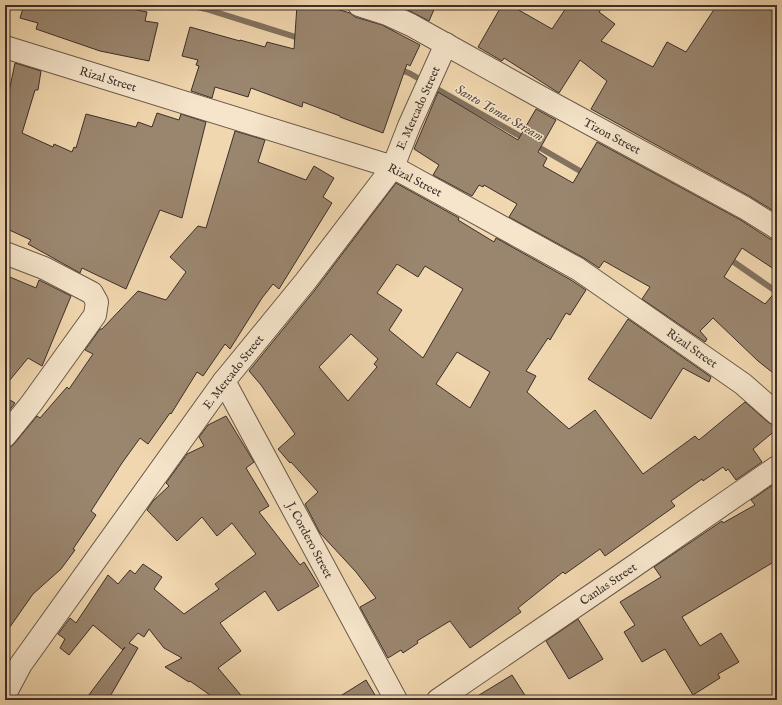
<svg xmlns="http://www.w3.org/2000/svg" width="782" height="705" viewBox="0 0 782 705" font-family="'IM FELL English',serif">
	<rect width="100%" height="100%" fill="#f1d7af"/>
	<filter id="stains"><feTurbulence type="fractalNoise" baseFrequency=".005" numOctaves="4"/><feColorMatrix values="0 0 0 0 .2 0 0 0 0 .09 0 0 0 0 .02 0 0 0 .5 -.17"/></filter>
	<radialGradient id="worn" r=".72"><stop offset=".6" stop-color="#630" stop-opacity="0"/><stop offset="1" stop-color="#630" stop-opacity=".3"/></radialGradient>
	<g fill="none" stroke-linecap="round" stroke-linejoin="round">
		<g stroke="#83725f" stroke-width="6">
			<polyline points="188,5 206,9 302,39"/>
			<polyline points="398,69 409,73 527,140"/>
			<polyline points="535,145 587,175"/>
			<polyline points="728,258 777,292"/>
		</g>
	</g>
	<g fill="#9a866f" stroke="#3c2f2a" fill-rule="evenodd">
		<polygon points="24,5 124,5 132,7 132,9 147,12 145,21 158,23 149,61 100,51 36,29 38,23 20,18"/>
		<polygon points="297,5 323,5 350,13 355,17 382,25 420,45 410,66 407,64 383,133 340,117 340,116 303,102 302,107 251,88 248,97 215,87 212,98 191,91 199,66 196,65 198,60 182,56 190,27 240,41 240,40 265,47 267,42 294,49"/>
		<polygon points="410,5 436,5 429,21 408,10"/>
		<polygon points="502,5 510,5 552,29 568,5 604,5 599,12 615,24 601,41 653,67 667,42 686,52 717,5 770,5 777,10 777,213 751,197 591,109 607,81 580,60 559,93 504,58 502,61 478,47"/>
		<polygon points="15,63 41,71 38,90 35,90 22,133 53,147 54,144 72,152 74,147 76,148 86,114 136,127 138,122 152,127 157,113 179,120 181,114 206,122 182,218 160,210 126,289 82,268 80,273 28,244 31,240 5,228 5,104 9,92"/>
		<polygon points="438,92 518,140 536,109 556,120 538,152 547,158 543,166 573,183 597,142 739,219 770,239 777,240 777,271 742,248 724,277 765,304 777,290 777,376 758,361 713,318 700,331 707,339 705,342 642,299 650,287 604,261 599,268 584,258 509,217 517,204 484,185 483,187 479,185 472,196 433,175 439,165 414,149"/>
		<polygon points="235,131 265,140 258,162 306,180 314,166 334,178 323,197 332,203 279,289 273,284 262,298 230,349 225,344 203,376 197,372 171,414 170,413 148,444 140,438 122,463 91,511 96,515 73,549 75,550 61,569 33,594 5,634 5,448 10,447 14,444 37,416 40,418 67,387 69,389 93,354 85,350 100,329 102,329 138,291 166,300 186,272 170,257 198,226 206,228"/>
		<path d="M396 183 459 218 458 220 494 242 496 238 571 280 586 290 570 315 566 313 550 340 548 338 526 371 536 376 527 392 569 429 595 410 643 474 695 436 699 440 745 402 769 423 777 426V429L753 449 762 462 736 480 728 469 726 471 723 467 703 481 702 479 671 501 675 506 605 556 600 549 565 574 563 572 518 608 521 612 470 648 450 621 417 641 418 643 403 653 401 650 388 658 360 607 376 598 356 572 320 533 305 504 318 492 291 462 290 463 278 449 295 434 261 385 249 371 315 290ZM397 264 418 277 425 266 463 289 423 358 389 330 402 310 377 293ZM351 334 378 359 374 364 377 367 348 401 319 367ZM457 352 490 372 470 408 436 384Z"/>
		<polygon points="5,275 36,288 39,280 71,296 42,366 28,358 5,386"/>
		<polygon points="628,319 711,377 709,382 683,368 651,419 588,379"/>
		<polygon points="5,397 15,403 5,416"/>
		<polygon points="226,416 254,462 246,468 269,506 259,512 300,565 304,562 319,586 278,611 265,591 220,623 241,651 218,668 245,700 217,700 190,681 189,682 165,667 182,658 164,648 149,629 144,637 138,633 129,643 138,648 108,700 85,700 125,647 123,650 93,625 69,655 60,648 65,639 58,634 70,618 76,623 108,575 118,584 130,570 135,574 143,564 162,577 154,589 184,614 219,589 215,584 256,554 232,523 217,536 202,517 177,541 147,510 153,501 169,486 166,483 187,454 204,446 199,437 208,425"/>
		<polygon points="777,482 777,560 682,617 700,646 721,633 739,662 718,674 720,678 693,695 665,649 642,662 624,632 635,625 620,602 661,577 654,567 722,521 723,523 755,505 751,500"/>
		<polygon points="578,619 603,659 569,679 546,641"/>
		<polygon points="512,675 528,700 471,700"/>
		<polygon points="366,680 378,700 334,700"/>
	</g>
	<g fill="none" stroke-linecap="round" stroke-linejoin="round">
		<defs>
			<g id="minor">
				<polyline points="359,5 387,14 411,25 535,94 745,208 777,228"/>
				<polyline points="5,47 393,167 578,269 743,384 777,414"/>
				<polyline points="5,253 44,268 92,293 97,302 95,315 31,404 5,436"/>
				<polyline points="224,381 396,700"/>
				<polyline points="5,694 21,664 224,381 305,282 393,167 409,126 446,44"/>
				<polyline points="438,700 624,573 777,467"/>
			</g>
		</defs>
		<use href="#minor" stroke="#69594b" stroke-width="24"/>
		<use href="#minor" stroke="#f6e5cb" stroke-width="22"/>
	</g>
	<g text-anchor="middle" stroke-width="3" stroke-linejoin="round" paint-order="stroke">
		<g font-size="12" fill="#3c2f2a" stroke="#f6e5cb">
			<text transform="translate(108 79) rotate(17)" y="4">Rizal Street</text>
			<text transform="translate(418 108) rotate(-66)" y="4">E. Mercado Street</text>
			<text transform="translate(612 136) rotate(28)" y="4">Tizon Street</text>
			<text transform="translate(415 180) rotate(27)" y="4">Rizal Street</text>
			<text transform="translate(692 348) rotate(35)" y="4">Rizal Street</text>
			<text transform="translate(233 372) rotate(-52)" y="4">E. Mercado Street</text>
			<text transform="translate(310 540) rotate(62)" y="4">J. Cordero Street</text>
			<text transform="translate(608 584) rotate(-34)" y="4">Canlas Street</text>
		</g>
		<g font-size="13" font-style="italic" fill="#5a4b40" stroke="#f6e5cb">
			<text transform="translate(500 112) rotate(30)" y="5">Santo Tomas Stream</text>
		</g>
	</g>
	<rect width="782" height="705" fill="none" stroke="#f1d7af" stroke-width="20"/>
	<rect x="6" y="6" width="770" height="693" fill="none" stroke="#3c2f2a" stroke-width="2"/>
	<rect x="10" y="10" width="762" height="685" fill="none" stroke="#3c2f2a"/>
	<rect width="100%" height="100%" filter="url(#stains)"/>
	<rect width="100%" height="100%" fill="url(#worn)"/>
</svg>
